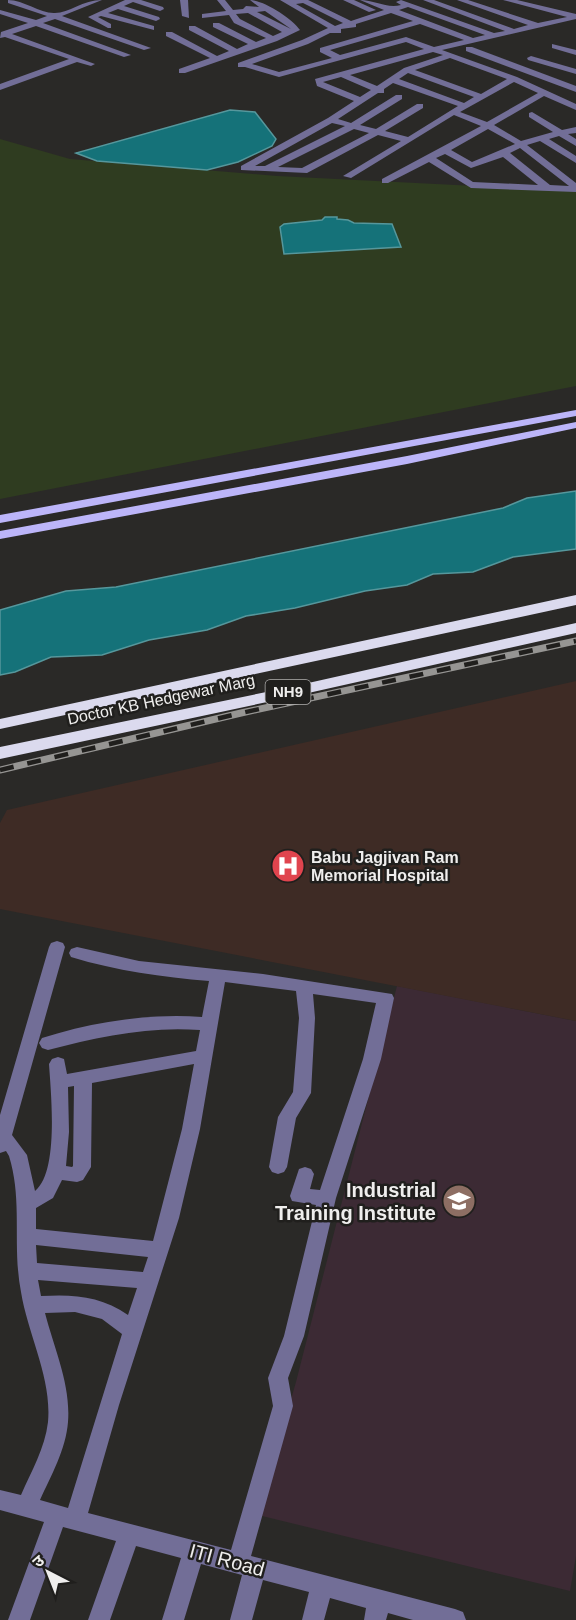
<svg xmlns="http://www.w3.org/2000/svg" width="576" height="1620" viewBox="0 0 576 1620" font-family="Arial,'Noto Sans Devanagari',sans-serif">
	<rect width="100%" height="100%" fill="#2a2927"/>
	<polygon fill="#3c2a34" points="397,986 576,1021 576,1556 570,1591 258,1515 296,1382"/>
	<polygon fill="#3e2b25" points="576,681 576,1021 0,909 0,823 7,810"/>
	<polygon fill="#2f3c20" points="0,139 70,159 277,176 576,191 576,386 0,499"/>
	<g fill="#157279" stroke="#56979c" stroke-width="1.5">
		<polygon points="230,110 255,112 276,139 272,146 238,162 207,170 97,161 76,153"/>
		<polygon points="325,217 337,217 337,219 348,220 354,223 392,224 401,247 284,254 280,227 284,224 322,220"/>
		<polygon points="576,491 576,549 513,557 473,572 433,574 407,585 365,591 295,608 246,616 207,630 149,640 102,655 51,657 15,672 0,675 0,610 66,591 116,587 503,508 527,498"/>
	</g>
	<g fill="none" stroke-linecap="round" stroke-linejoin="round">
		<g fill="#726e97" fill-rule="evenodd">
			<path d="M8 0C24 0 41 14 55 13 69 13 83 0 102 0L62 16 151 48 144 50 55 19 43 23 131 55 124 57 36 26 12 34 95 64 91 66 77 62 0 90V84L69 59 5 37 0 38 1 32 28 23 0 14V10L36 20 47 16 8 3Z"/>
			<polygon points="125,0 141,0 163,7 164,9 160,11 133,2 124,6 159,17 160,19 156,21 118,9 108,13 154,26 154,30 101,16 98,17 111,24 111,28 108,28 88,17"/>
			<polygon points="180,0 188,0 189,18 182,16"/>
			<path d="M217 0H225L233 10 243 9 246 6 259 7 250 0C263 0 292 18 300 30L277 41 185 73H179V69L210 58 166 36V32H172L217 56 229 51 189 30V26H195L237 49 248 44 213 27V23H219L256 42 266 38 234 23 229 15 202 18V14L226 11ZM265 11 291 29 257 12ZM248 13 282 32 273 36 240 19 236 14Z"/>
			<path d="M280 0H308L351 21 384 10 360 0C375 0 387 9 401 5L396 2 401 0 494 33 505 31 423 0H434L514 29 528 25 457 0H468L538 23 567 17 503 0H517L576 14V19L442 50 517 77 576 104V110L544 96 494 125 521 141 553 132 529 117V113L532 112 562 130 576 127V133L568 134 576 139V146L559 136 549 139 576 156V163L540 141 527 145 576 183V192L471 188 429 162 388 183H382V179L481 126 454 115 351 178 343 176 401 141 378 135 307 173 241 170V166L328 118 354 101 317 86 315 79 424 49 406 42 279 77 245 67H238V63L302 40 328 28ZM303 3 343 23 335 26 296 4ZM408 7 485 35 473 38 399 10ZM391 13 413 21 320 48V52L332 58 279 72 252 64 308 44 330 33H341V29L356 27V24ZM420 24 464 40 434 47 406 37 340 55 330 50ZM433 52 443 55 404 68 377 86 350 75ZM450 58 507 79 481 94 415 70ZM408 73 474 97 464 103 399 79ZM341 77 371 90 360 97 323 82ZM514 82 538 93 487 122 460 112ZM393 83 458 106 408 137 385 131 423 108V104H417L376 129 360 125 402 99V95H396L351 123 338 119 378 93H384V89ZM332 123 345 126 265 166H255ZM354 129 369 133 302 168 278 167ZM488 129 515 144 472 162 451 150ZM520 148 569 186 550 185 510 153ZM445 154 471 168 503 157 538 185 473 182 436 158Z"/>
			<polygon points="343,0 354,0 376,10 369,12"/>
			<polygon points="552,44 576,50 576,55 552,48"/>
			<polygon points="466,47 472,47 576,86 576,92 466,51"/>
			<polygon points="531,56 576,69 576,74 528,60 527,58"/>
			<path d="M57 941 63 943 65 947 12 1135 27 1155 35 1191C59 1172 51 1094 49 1064L52 1059 58 1057 64 1059 67 1074 196 1051 200 1030C148 1026 98 1037 48 1050L42 1048 39 1043 42 1038C93 1022 149 1013 202 1017L209 981C162 977 117 971 71 957L69 953 71 949 77 947 139 961 263 974 392 994 394 998 381 1059 336 1198 304 1336 288 1378 293 1406 251 1556 455 1609 463 1612 466 1620H413L388 1613 386 1620H364L366 1608 330 1598 324 1620H302L309 1592 263 1580 252 1620H230L242 1575 201 1564 184 1620H162L181 1558 136 1546 110 1620H88L116 1541 63 1527 30 1620H8L44 1522 0 1510V1490L21 1495C31 1472 45 1448 48 1422 52 1378 28 1335 21 1292 12 1246 23 1201 9 1156L6 1151 0 1153V1115L49 947 51 943ZM225 982 296 991 299 1018 293 1092 278 1117 269 1167 272 1172 278 1174 284 1172 287 1167 296 1118 311 1093 315 1018 313 994 376 1003 363 1059 320 1190 310 1189 314 1174 311 1169 305 1167 299 1169 290 1196 292 1201 316 1205 284 1336 268 1378 273 1406 231 1550 88 1513 119 1405 179 1218 200 1129ZM194 1064 182 1129 153 1241 36 1229V1208L53 1198 62 1180 77 1182 83 1180 91 1167 92 1083ZM74 1086 73 1166 72 1167 66 1166 69 1132 68 1087ZM36 1245 148 1257 143 1272 37 1263ZM38 1280 137 1288 128 1315C101 1296 74 1294 41 1296ZM75 1312 102 1319 122 1334 68 1508 40 1500C51 1476 66 1449 68 1422 71 1385 54 1348 45 1313Z"/>
		</g>
		<g fill="#bcb5f9" fill-rule="evenodd">
			<polygon points="576,410 576,416 0,523 0,515"/>
			<polygon points="576,422 576,428 407,464 0,539 0,531 407,456"/>
		</g>
		<g fill="#dbdaee" fill-rule="evenodd">
			<polygon points="576,595 576,605 0,729 0,719"/>
			<polygon points="576,623 576,633 286,698 0,759 0,747 286,688"/>
		</g>
		<defs>
			<polyline id="rail" points="0,770 241,713 576,641"/>
		</defs>
		<use href="#rail" stroke="#969593" stroke-width="7"/>
		<use href="#rail" stroke="#201f1d" stroke-width="4.5" stroke-dasharray="14" stroke-linecap="butt"/>
	</g>
	<defs>
		<symbol id="hospital-disc" viewBox="-11 -11 22 22"><circle r="9.5" fill="#e0444e" stroke="#201f1d"/><path d="M-5-5h3v3.5h4V-5h3V5h-3V1.5h-4V5h-3Z" fill="#fff"/></symbol>
		<symbol id="university-disc" viewBox="-11 -11 22 22"><circle r="9.5" fill="#8d6e63" stroke="#201f1d"/><path d="M0-5L7-2L0 1L-7-2ZM-4 1L0 2.5L4 1V4Q0 6-4 4Z" fill="#fff"/></symbol>
	</defs>
	<g fill-rule="evenodd">
		<use href="#hospital-disc" x="269" y="847" width="38" height="38"/>
		<use href="#university-disc" x="440" y="1182" width="38" height="38"/>
	</g>
	<g text-anchor="middle" stroke-width="5" stroke-linejoin="round" paint-order="stroke">
		<rect fill="#201f1d" stroke="#b1b0af" stroke-width="1.5" x="265.5" y="680" width="45" height="24" rx="4.5"/>
		<g font-size="15" font-weight="bold" fill="#efeeed">
			<text x="288" y="697">NH9</text>
		</g>
		<g font-size="16" fill="#efeeed" stroke="#201f1d">
			<text transform="translate(161 699) rotate(-12)" y="6">Doctor KB Hedgewar Marg</text>
		</g>
		<g font-size="16" font-weight="bold" fill="#efeeed" stroke="#201f1d" text-anchor="start">
			<text x="311" y="863">Babu Jagjivan Ram<tspan x="311" dy="18">Memorial Hospital</tspan></text>
		</g>
		<g font-size="20" font-weight="bold" fill="#efeeed" stroke="#201f1d" text-anchor="end">
			<text x="436" y="1197">Industrial<tspan x="436" dy="23">Training Institute</tspan></text>
		</g>
		<g font-size="20" fill="#efeeed" stroke="#201f1d">
			<text transform="translate(227 1560) rotate(15)" y="7">ITI Road</text>
		</g>
	</g>
	<g transform="translate(48 1572) rotate(318)" stroke="#201f1d" stroke-width="4.5" paint-order="stroke">
	<path d="M0-4.5L10 22L0 15L-10 22Z" fill="#efeeed"/>
	<text y="-9" font-size="16" font-weight="bold" text-anchor="middle" fill="#efeeed">उ</text>
	</g>
</svg>
